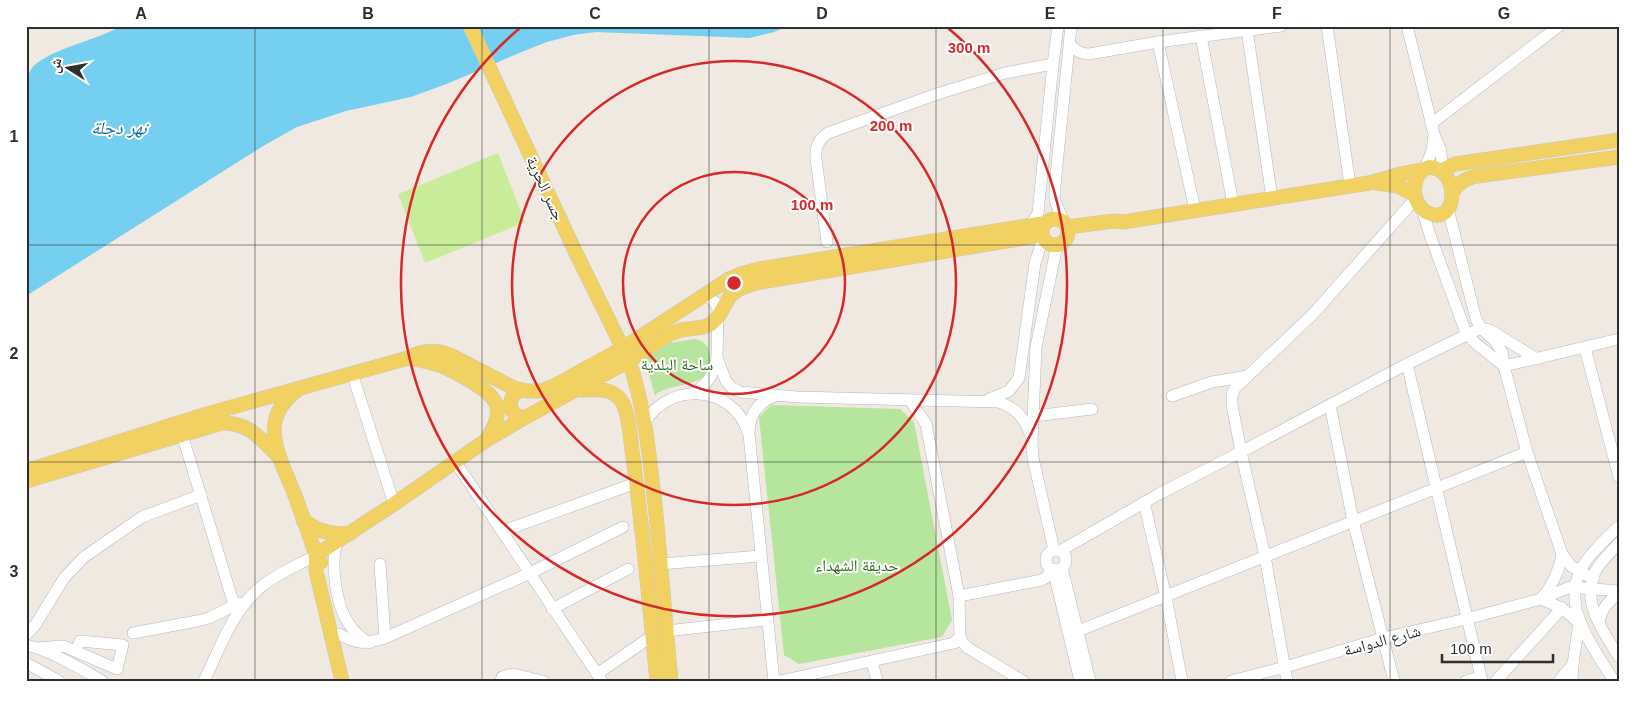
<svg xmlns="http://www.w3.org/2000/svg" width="1645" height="707" viewBox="0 0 1645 707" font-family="Helvetica,'Noto Naskh Arabic',sans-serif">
	<rect width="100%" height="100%" fill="#efe9e1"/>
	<g fill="#b6e59e">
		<path d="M695 339C702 341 707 343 709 351 720 392 667 380 655 396L642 350 663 344Z"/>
		<polygon points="771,405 900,409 914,422 952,620 942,637 799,664 784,655 759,417"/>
	</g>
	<polygon fill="#c9ec9a" points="498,153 525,222 425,263 398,194"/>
	<path fill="#75cff0" d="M121 26H788L774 32 749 38 596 32 573 35 547 42 524 51 449 83 411 97 346 111 297 127 263 146 26 296V84C28 76 30 68 37 63 60 46 95 41 121 26Z"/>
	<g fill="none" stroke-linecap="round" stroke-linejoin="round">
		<defs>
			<g id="minor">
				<polyline points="1327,26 1350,185"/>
				<polyline points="1407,26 1434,134 1441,151 1442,170"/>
				<polyline points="1247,30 1272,198"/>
				<polyline points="1201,36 1233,204"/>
				<polyline points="1158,42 1195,210"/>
				<path d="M1069 43C1075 50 1080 54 1089 54L1158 42 1281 26"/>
				<polyline points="1431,124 1559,26"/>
				<polyline points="1425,168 1432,151 1434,136"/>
				<polyline points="1422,209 1430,235 1465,330 1474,342 1504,366"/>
				<polyline points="1448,209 1476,319 1481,328 1496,342 1502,352 1504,366 1527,452 1562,554 1571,566 1593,579"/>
				<polyline points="1063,221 1055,200 1055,185 1071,26"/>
				<polyline points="1024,226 1032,223 1038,213 1053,64 1058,26"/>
				<path d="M827 242 816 159C815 147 818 140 828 133L937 94 1005 73 1053 64"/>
				<path d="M705 295 715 302 718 309 717 358 726 381 732 388 740 392 797 397 998 402C1017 407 1030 424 1032 443"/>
				<polyline points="1585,348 1619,477"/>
				<polyline points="1407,364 1482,681"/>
				<polyline points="1504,366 1619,339"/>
				<polyline points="352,373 394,504"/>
				<path d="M691 394C706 387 714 375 717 358"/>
				<polyline points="1172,396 1212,382 1248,376"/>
				<polyline points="989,399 1009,391 1019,378 1035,263 1043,238"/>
				<polyline points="1330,405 1353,521 1394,681"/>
				<polyline points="1034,416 1092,409"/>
				<path d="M645 422C670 381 733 385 748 432"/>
				<polyline points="182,434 234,605"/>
				<path d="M455 462C505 534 552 608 602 681"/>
				<polyline points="1144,502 1166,597 1182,681"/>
				<polyline points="503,531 636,483"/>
				<path d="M337 542C330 563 336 606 349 624 354 632 361 638 369 643"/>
				<path d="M1619 543C1611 552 1602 560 1596 570 1580 602 1603 631 1619 657"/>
				<polyline points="1054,550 1033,458 1032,443 1036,347 1057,245"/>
				<circle cx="1056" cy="560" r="10"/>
				<polyline points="1060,551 1159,494 1241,452 1407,364 1481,328 1490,330 1537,359"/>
				<path d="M1562 554C1559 572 1553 585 1541 599L1562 608 1579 623 1573 664 1572 681"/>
				<polyline points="380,564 385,638"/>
				<polyline points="660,564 761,556"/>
				<polyline points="1062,568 1090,681"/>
				<polyline points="1053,569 1080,681"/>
				<polyline points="959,596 1042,580 1048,576 1050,568"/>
				<polyline points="552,609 628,569"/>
				<path d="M1599 623C1601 609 1608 602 1619 593"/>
				<polyline points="666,631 767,620"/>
				<polyline points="1078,631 1527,452"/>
				<polyline points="133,633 197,621 209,618 239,603"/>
				<path d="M339 634C358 645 364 644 385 638L530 573 623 527"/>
				<polyline points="26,635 36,624 64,578 84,557 142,517 201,495"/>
				<polyline points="960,637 963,643 968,648 1023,681"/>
				<path d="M26 645C54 652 78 667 102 681"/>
				<polyline points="37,648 63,646 117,669 123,645 80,641 76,651"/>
				<polyline points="872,661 877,681"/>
				<polyline points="26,663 59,681"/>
				<polyline points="597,674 652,636"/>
				<path d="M204 681C220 648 233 609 262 586 278 573 299 565 316 555"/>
				<polyline points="501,681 502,677 513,674 543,681"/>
				<path d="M774 681 749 434C749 415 758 402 775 396"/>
				<polyline points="780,681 954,643 960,637 959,596 926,424 910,400"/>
				<polyline points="1231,681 1285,667 1384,638 1466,619 1541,599 1570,587 1619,591"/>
				<polyline points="1287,681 1265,556 1241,452 1232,405 1232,395 1235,388 1313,314 1416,198"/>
				<polyline points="1466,681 1480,677"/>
				<polyline points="1496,681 1562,608"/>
				<polyline points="1559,681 1573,664"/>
				<path d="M1614 681C1593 646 1558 605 1584 564 1593 550 1607 538 1619 526"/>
			</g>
			<g id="major">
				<path d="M470 26 575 251 629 361C646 411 650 462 656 514 661 570 666 625 671 681"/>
				<path d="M1429 167C1443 168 1451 179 1452 193 1453 230 1409 216 1415 184 1417 175 1421 170 1429 167Z"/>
				<polyline points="1442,170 1455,164 1619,140"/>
				<polyline points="1377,183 1398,186 1415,195"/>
				<path d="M1452 194C1458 183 1464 179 1477 176L1619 157"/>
				<circle cx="1055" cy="232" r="13"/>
				<polyline points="1067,227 1114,221 1123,222 1369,183 1401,174 1423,170"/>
				<path d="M409 358C434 362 445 366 467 379 497 396 508 408 486 440"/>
				<path d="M299 389C256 418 279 456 294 493 302 514 309 535 316 555L321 562"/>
				<path d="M521 390C505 396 508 416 524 418"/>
				<path d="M581 390C595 390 610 387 620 399 629 410 630 436 632 450 643 527 649 604 657 681"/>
				<path d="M26 471 207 414 408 358C422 350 435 349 450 355L514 388 527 391H541L554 386 623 348 729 279 741 274 759 269 1045 223"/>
				<path d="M26 481 222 423C248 422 261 439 278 456"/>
				<path d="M303 520C317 531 333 536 351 533"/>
				<polyline points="342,681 316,571 316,555 394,504 485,441 524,418 629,361 670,334 681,330 703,327 711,324 718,317 730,296 739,289 756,283 1042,235"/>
			</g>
		</defs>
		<use href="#minor" stroke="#b4b7c1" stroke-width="12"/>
		<use href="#major" stroke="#c9c9c9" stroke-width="15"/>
		<use href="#minor" stroke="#fff" stroke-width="11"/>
		<use href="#major" stroke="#f2d163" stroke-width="14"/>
	</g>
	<path fill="none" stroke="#2e2e2e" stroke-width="1" stroke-opacity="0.55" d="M255 26V681M482 26V681M709 26V681M936 26V681M1163 26V681M1390 26V681M26 245H1619M26 462H1619"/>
	<g fill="none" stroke="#d62828" stroke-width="2.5">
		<circle cx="734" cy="283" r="111"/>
		<circle cx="734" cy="283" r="222"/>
		<path d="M948 28A333 333 0 1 1 520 28"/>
	</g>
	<g text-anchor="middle" stroke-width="4" stroke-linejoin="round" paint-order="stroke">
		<g font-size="16" fill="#2e2e2e" stroke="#fff">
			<text transform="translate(546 188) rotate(65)" y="6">جسر الحرية</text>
			<text transform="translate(1382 640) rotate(-15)" y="6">شارع الدواسة</text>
		</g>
		<g font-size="16" fill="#2c6e1b" stroke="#fff">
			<text x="677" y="370">ساحة البلدية</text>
			<text x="857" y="571">حديقة الشهداء</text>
		</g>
		<g font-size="18" font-style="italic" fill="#0d6fa3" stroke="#fff">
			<text x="119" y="134">نهر دجلة</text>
		</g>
	</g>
	<circle cx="734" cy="283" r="8" fill="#d62828" stroke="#fff" stroke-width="2.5"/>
	<g font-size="15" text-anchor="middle" font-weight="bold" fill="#d62828" stroke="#fff" stroke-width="4" stroke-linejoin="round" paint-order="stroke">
		<text x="969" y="53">300 m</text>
		<text x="891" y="131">200 m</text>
		<text x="812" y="210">100 m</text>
	</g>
	<rect width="1645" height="707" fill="none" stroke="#ffffff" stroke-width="55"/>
	<g transform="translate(68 68) rotate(281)" stroke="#ffffff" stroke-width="4" paint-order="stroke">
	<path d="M0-4L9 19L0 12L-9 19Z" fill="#2e2e2e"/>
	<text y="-8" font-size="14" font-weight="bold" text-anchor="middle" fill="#2e2e2e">ش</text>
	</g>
	<path d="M1442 654v8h111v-8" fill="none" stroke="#2e2e2e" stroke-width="2.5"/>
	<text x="1450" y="654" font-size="15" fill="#2e2e2e" stroke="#ffffff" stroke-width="4" paint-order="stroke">100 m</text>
	<rect x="28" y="28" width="1590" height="652" fill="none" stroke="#2e2e2e" stroke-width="2"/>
	<g font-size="16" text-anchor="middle" font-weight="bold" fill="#2e2e2e">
		<text x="141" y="19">A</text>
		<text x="368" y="19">B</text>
		<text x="595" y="19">C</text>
		<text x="822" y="19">D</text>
		<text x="1050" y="19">E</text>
		<text x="1277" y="19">F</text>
		<text x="1504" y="19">G</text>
		<text x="14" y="142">1</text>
		<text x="14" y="359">2</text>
		<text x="14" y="577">3</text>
	</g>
</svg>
